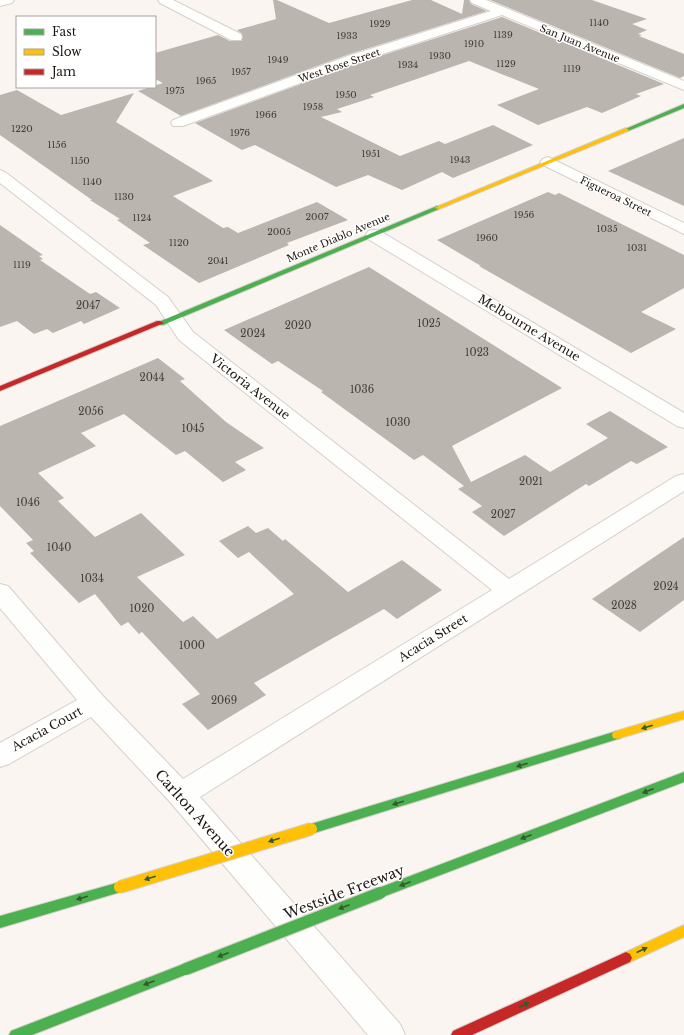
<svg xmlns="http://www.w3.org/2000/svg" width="684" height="1035" viewBox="0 0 684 1035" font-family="'Libre Baskerville',serif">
	<rect width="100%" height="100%" fill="#faf5f0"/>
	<g fill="#bbb5af">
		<polygon points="273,0 277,0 329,23 412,0 431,0 462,14 464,0 469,0 471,4 487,11 347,55 181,116 138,91 163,83 155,79 155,53 218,35 230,41 242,41 242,34 237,30 276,19"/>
		<polygon points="490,0 592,0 647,19 632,24 647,30 638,34 642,35 639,36 684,54 684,76 680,78"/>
		<polygon points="502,17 664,84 636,94 641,96 602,113 587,107 538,125 497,105 539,89 469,61 370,95 374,97 337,109 342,112 321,117 400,156 439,141 445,144 493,125 533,145 453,178 442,172 402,190 368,175 336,187 255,145 242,150 195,123 358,63"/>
		<polygon points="17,90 61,115 134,93 116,122 213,181 173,196 223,228 228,227 238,233 317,202 348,220 287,243 289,245 199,283 143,245 150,243 117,220 120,219 90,200 92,200 0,135 0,95"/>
		<polygon points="684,138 684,206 608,171"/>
		<polygon points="548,192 555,195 559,193 684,255 684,288 641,312 676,329 631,353 479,266 481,266 437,240"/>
		<polygon points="0,225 43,255 39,256 43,259 40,260 90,294 96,292 120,308 84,324 81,321 53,333 47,329 34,334 17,321 0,327"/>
		<polygon points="369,267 562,388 452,446 471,482 525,455 550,472 608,438 586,424 610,411 668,447 637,464 631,461 589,486 586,484 504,536 472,512 482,506 458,489 464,486 423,455 414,460 321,392 323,391 278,361 272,364 224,330"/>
		<polygon points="158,358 185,379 180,381 226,422 264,448 235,462 246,470 223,482 185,451 176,455 124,414 81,433 96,446 38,473 64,498 58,501 95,537 141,513 185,555 137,577 183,622 193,616 217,639 294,594 249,552 238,558 219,541 248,526 256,533 268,528 283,541 285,539 348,592 402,560 442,590 397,619 384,609 254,683 266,695 208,730 182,704 200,694 142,632 139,634 128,622 121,626 95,594 79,603 30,553 34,551 26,543 33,540 0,506 0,426"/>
		<polygon points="684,537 684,600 640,632 592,599"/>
	</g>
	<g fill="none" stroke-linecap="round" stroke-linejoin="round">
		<defs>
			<g id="street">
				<polygon points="0,0 14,0 12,3 0,6"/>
				<polygon points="158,0 173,0 241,34 242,37 241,40 231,40 160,3"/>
				<polygon points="470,0 486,0 684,81 684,90 502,15 358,62 183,126 173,126 171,123 173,120 348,56 491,11 472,3"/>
				<polygon points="548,157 684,223 684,234 543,165 540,162 543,159"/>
				<polygon points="0,170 5,172 168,297 193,332 509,579 676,476 684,474 684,491 200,797 400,1024 405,1035 368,1035 171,803 91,717 9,764 0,767 0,743 77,700 0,608 0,584 8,586 103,696 183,779 492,590 179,340 156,305 0,183"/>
				<polygon points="374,230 380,231 684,413 684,428 677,426 368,239 366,235 368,231"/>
			</g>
			<g id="fast">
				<polygon points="684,104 684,108 628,131 623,130"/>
				<polygon points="437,206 440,208 439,209 163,325 160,325 156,323"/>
				<polygon points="617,731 621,732 622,735 621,738 311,834 307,832 305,829 307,826 311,824"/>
				<polygon points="684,772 684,782 380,898 376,897 374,893 376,889"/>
				<polygon points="120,882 124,883 126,887 124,891 0,928 0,916"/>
				<polygon points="186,963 190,965 192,969 190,973 32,1035 9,1035 11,1031"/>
			</g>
			<g id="slow">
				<polygon points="626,128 629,130 628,131 439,209 434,208"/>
				<polygon points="684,711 684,719 617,739 613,738 612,735 613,732"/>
				<polygon points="684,925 684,937 630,962 626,964 622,962 620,958 622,954"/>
			</g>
			<g id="jam">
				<polygon points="157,321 160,321 164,323 0,391 0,386"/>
				<polygon points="626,952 630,954 632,958 630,962 472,1035 451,1035 453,1031"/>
			</g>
		</defs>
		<use href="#street" stroke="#d6d0cb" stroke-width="2"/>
		<use href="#fast" stroke="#d6d0cb" stroke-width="2"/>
		<use href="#slow" stroke="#d6d0cb" stroke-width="2"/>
		<use href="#jam" stroke="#d6d0cb" stroke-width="2"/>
		<use href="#street" fill="#fefefd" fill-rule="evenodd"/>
		<use href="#fast" fill="#4caf50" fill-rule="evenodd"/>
		<use href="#slow" fill="#ffc107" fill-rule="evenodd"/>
		<use href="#jam" fill="#c62828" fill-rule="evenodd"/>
		<defs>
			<polyline id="fast-bridge" points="186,969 380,893"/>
			<polyline id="slow-bridge" points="120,887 311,829"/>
		</defs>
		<use href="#fast-bridge" stroke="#d6d0cb" stroke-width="14" stroke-linecap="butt"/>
		<use href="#slow-bridge" stroke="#d6d0cb" stroke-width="14" stroke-linecap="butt"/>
		<use href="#fast-bridge" stroke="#4caf50" stroke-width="12"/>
		<use href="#slow-bridge" stroke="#ffc107" stroke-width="12"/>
	</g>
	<defs><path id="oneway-solid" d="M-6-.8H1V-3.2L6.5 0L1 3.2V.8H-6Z"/></defs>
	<g fill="#335b2d">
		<use href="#oneway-solid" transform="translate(647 727) rotate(163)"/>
		<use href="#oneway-solid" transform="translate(522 765) rotate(163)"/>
		<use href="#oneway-solid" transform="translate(648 791) rotate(159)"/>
		<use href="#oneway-solid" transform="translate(398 803) rotate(163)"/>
		<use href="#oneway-solid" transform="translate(526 837) rotate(159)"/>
		<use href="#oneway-solid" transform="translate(274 840) rotate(163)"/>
		<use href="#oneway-solid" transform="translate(150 878) rotate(163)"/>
		<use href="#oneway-solid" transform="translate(405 884) rotate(159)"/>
		<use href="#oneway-solid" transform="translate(82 898) rotate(164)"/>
		<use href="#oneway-solid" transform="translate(344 907) rotate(159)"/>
		<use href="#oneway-solid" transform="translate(642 950) rotate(-25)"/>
		<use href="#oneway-solid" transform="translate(223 955) rotate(159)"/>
		<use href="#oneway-solid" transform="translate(149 983) rotate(159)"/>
		<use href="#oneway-solid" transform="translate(524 1005) rotate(-25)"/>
	</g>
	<g text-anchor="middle" stroke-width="3" stroke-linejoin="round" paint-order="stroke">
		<g font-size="9" fill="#453e38">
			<text x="599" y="26">1140</text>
			<text x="380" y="27">1929</text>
			<text x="503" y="38">1139</text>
			<text x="347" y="39">1933</text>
			<text x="474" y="47">1910</text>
			<text x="440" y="59">1930</text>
			<text x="278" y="63">1949</text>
			<text x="506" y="67">1129</text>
			<text x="408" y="68">1934</text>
			<text x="572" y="72">1119</text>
			<text x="241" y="75">1957</text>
			<text x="206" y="84">1965</text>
			<text x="175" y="94">1975</text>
			<text x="346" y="98">1950</text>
			<text x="313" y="110">1958</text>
			<text x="266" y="118">1966</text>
			<text x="22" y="132">1220</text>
			<text x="240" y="136">1976</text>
			<text x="57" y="148">1156</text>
			<text x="371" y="157">1951</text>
			<text x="460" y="163">1943</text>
			<text x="80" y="164">1150</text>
			<text x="92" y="185">1140</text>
			<text x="124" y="200">1130</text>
			<text x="524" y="218">1956</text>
			<text x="317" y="220">2007</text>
			<text x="142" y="221">1124</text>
			<text x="607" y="232">1035</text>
			<text x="279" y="235">2005</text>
			<text x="487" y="241">1960</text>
			<text x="179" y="246">1120</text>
			<text x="637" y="251">1031</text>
			<text x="218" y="264">2041</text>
			<text x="22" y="268">1119</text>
		</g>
		<g font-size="10" fill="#1e1610" stroke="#fff">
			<text transform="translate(580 43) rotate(22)" y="4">San Juan Avenue</text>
			<text transform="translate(339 65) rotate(-19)" y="4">West Rose Street</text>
			<text transform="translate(616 196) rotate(26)" y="4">Figueroa Street</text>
			<text transform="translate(338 237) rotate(-23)" y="4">Monte Diablo Avenue</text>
		</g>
		<g font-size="10" fill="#453e38">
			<text x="88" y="309">2047</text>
			<text x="429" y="327">1025</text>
			<text x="298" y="329">2020</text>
			<text x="253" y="337">2024</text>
			<text x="477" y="356">1023</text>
			<text x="152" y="381">2044</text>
			<text x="362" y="393">1036</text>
			<text x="91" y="415">2056</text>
			<text x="398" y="426">1030</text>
			<text x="193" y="432">1045</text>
			<text x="531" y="485">2021</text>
			<text x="28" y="506">1046</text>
			<text x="503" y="518">2027</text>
			<text x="59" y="551">1040</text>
			<text x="92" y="582">1034</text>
			<text x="666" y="590">2024</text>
			<text x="624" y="609">2028</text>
			<text x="142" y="612">1020</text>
			<text x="192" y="649">1000</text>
			<text x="224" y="704">2069</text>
		</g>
		<g font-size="12" fill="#1e1610" stroke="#fff">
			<text transform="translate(529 328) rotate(31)" y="4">Melbourne Avenue</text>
			<text transform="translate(250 387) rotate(38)" y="4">Victoria Avenue</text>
			<text transform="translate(433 638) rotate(-32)" y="4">Acacia Street</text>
			<text transform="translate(47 729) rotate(-29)" y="4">Acacia Court</text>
		</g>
		<g font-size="14" fill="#1e1610" stroke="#fff">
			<text transform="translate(195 813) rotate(48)" y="5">Carlton Avenue</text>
			<text transform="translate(344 892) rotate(-21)" y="5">Westside Freeway</text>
		</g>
	</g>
	<rect x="16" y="16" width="140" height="72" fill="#ffffff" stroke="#a5a29f"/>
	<rect x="24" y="29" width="20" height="6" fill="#4caf50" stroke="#a5a29f"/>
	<text x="52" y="36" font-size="12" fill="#1e1610">Fast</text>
	<rect x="24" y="49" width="20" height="6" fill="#ffc107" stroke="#a5a29f"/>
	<text x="52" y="56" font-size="12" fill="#1e1610">Slow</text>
	<rect x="24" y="69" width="20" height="6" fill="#c62828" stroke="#a5a29f"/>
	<text x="52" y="76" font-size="12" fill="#1e1610">Jam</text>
</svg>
